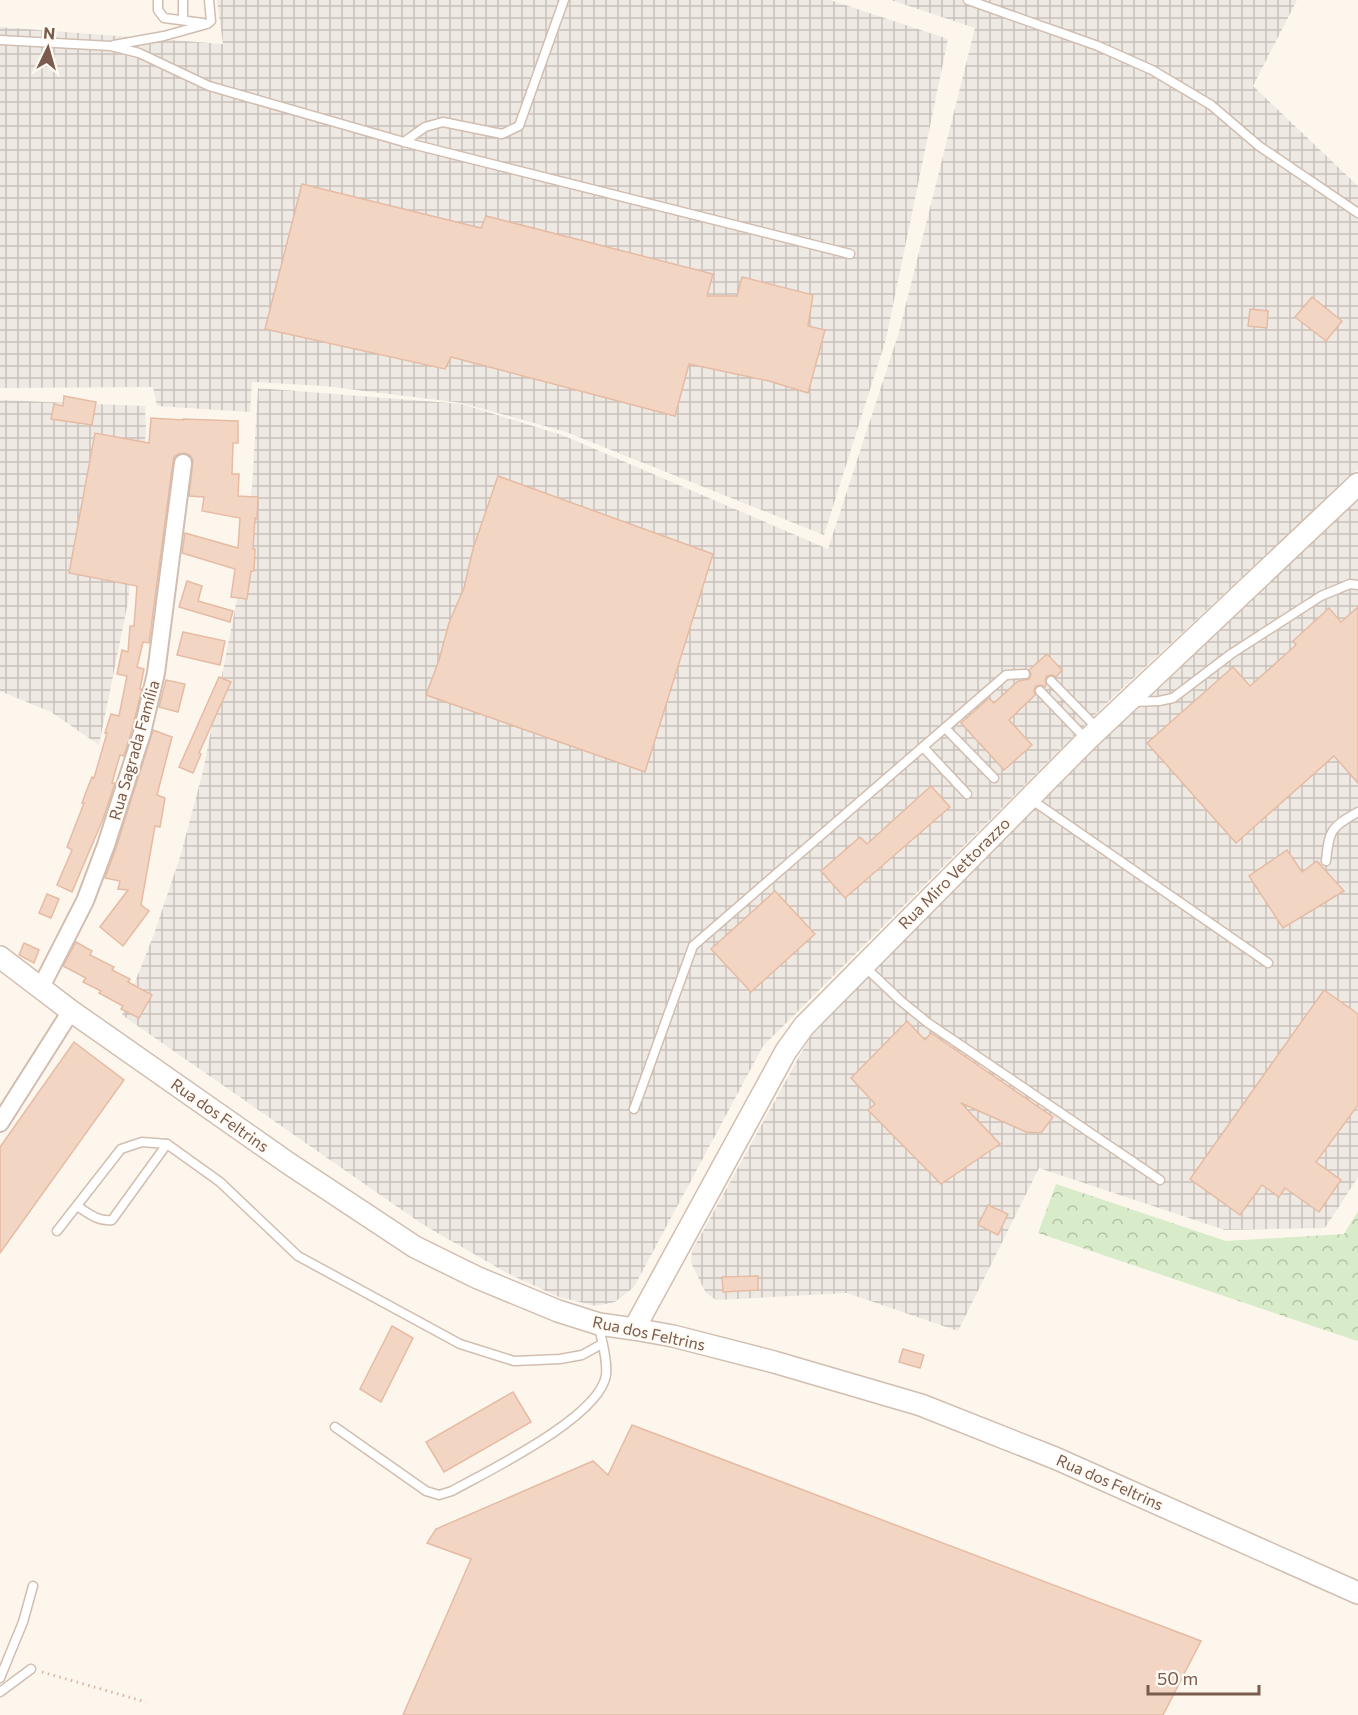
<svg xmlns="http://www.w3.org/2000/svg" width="1358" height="1715" viewBox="0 0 1358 1715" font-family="Commissioner,sans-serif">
	<defs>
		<pattern id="industrial-grid" width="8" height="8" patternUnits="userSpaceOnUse" patternTransform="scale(1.5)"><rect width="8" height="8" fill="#efe9e4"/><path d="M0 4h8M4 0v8" fill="none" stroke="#c7c0bb"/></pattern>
		<pattern id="forest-crowns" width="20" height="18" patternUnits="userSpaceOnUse" patternTransform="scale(1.5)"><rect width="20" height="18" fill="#d8ecc9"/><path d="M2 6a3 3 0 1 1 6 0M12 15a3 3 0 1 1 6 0" fill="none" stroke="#b4c2a5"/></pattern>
	</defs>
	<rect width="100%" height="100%" fill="#fdf6ec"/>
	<g fill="url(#industrial-grid)">
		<polygon points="217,0 830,0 948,39 886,339 824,535 566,432 462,403 324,386 252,382 250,412 157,406 153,387 0,388 0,27 223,44"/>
		<polygon points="891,0 1297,0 1253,86 1358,186 1358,469 1112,698 763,1046 634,1287 615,1302 596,1306 559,1297 507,1273 422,1224 122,1015 154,934 181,854 203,771 238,594 252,488 258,388 462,404 562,435 828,549 899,332 975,28"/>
		<polygon points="0,400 145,406 146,433 128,602 99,745 51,712 0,691"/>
		<polygon points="1358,493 1358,1177 1325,1228 1225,1230 1039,1168 958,1331 847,1293 716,1300 706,1293 691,1263 692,1251 810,1037 1047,793"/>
	</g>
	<polygon fill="url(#forest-crowns)" points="1056,1184 1226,1241 1344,1234 1358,1211 1358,1340 1357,1341 1038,1233"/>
	<g fill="#f3d5c3" stroke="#e6bba3" stroke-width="1.5">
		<polygon points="302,184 481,228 486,216 713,274 707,296 737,296 742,277 813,295 808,326 825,330 808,393 769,381 689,364 675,416 451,357 445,369 265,329"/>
		<polygon points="1312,297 1342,321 1326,341 1295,317"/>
		<polygon points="1250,309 1268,311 1267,328 1248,326"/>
		<polygon points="64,396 96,402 92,425 51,419 54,404 63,406"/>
		<polygon points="151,418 183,420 183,419 238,421 238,443 233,443 232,474 239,474 238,496 258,497 257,519 255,518 253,549 255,549 254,571 251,571 247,599 231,597 235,569 182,553 185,533 238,548 240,518 202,511 204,497 189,496 193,460 190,455 185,453 178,454 174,457 173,462 149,643 143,642 137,667 144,669 140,689 142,689 132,730 124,756 120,755 112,783 115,783 103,819 72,892 57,885 72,850 67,847 84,803 82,803 86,792 92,777 94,778 107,733 105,733 111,714 119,716 127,676 117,674 122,650 128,652 130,626 134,626 137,586 69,573 95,433 149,443"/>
		<polygon points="498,476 713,554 645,772 426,695 439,660 449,623 464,588 473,549"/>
		<polygon points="187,581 202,586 198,601 233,611 230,622 179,607"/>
		<polygon points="1358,607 1358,783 1334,756 1236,843 1147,743 1233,667 1250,686 1296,645 1293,641 1329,608 1341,622"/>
		<polygon points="183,632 225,641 220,665 177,655"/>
		<polygon points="1047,654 1062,670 1056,677 1052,675 1047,676 1045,680 1046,685 1045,687 1041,685 1036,686 1034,690 1035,695 1009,720 1032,745 1004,770 961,723 989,698 994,703 1018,681 1029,679 1031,674 1029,670"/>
		<polygon points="219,677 231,682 199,753 201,754 193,773 179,767"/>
		<polygon points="166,680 185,684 178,712 159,707"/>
		<polygon points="153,730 172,737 157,795 165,798 160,827 155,826 141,905 149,911 123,946 100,927 128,890 118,889 120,881 105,878 116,848"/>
		<polygon points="931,786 950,807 845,898 821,871 860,837 867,844"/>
		<polygon points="1287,850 1302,872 1317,861 1344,891 1283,928 1249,876"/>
		<polygon points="775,891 815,934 751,992 711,949"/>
		<polygon points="47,894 59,899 51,918 39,913"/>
		<polygon points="76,942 92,951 90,955 114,967 112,970 130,979 128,982 152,995 139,1018 121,1009 123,1006 99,993 101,991 83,982 86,978 63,966"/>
		<polygon points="24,943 39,950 34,963 19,955"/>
		<polygon points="1324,990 1358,1014 1358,1105 1316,1162 1341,1180 1319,1212 1285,1188 1279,1197 1262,1185 1240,1215 1190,1179"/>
		<polygon points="907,1021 925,1040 931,1033 1053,1117 1041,1133 1026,1132 961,1103 1000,1144 941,1184 868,1110 875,1104 851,1078"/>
		<polygon points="74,1042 124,1080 0,1253 0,1147"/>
		<polygon points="988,1205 1008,1214 998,1235 978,1225"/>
		<polygon points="758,1276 758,1290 723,1292 722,1277"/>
		<polygon points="392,1326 413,1338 381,1402 360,1389"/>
		<polygon points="903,1349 924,1355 920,1368 899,1362"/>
		<polygon points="513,1392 531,1422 444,1472 426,1442"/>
		<polygon points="632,1425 1201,1641 1163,1715 403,1715 471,1559 427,1543 436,1529 593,1461 608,1475"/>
	</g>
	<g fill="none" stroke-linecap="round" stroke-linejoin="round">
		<defs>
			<g id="service">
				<polyline points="158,0 158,10 164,18 203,23"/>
				<polyline points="183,0 183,20"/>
				<polyline points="968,0 1098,46 1152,70 1211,105 1259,146 1358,213"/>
				<polyline points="0,40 111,46 139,53 209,86 404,142 850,254"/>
				<polyline points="114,45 164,36 207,24 211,21 209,0"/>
				<polyline points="404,142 425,127 443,122 502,134 519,126 564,0"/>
				<polyline points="1051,681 1098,729"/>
				<polyline points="1040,691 1087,740"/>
				<polyline points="1133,702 1159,701 1173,698 1231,654 1321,596 1350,584 1358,585"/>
				<polyline points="945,728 994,778"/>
				<polyline points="923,747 967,794"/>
				<polyline points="1029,798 1268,963"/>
				<path d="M1326 861C1329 830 1331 827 1358 812"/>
				<polyline points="864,966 901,1001 928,1023 1160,1180"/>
				<polyline points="634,1109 693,946 1006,675 1025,674"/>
				<path d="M77 1206C88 1213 98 1222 112 1220L167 1144"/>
				<polyline points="57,1231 121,1149 142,1142 167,1144 220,1182 298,1256 460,1344 514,1361 560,1359 582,1355 602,1344"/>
				<path d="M335 1427 426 1491 439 1495 452 1491C488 1471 600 1417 606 1375 608 1358 601 1341 599 1325"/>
				<polyline points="0,1678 23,1622 33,1586"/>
				<polyline points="0,1692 31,1669"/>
			</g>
			<g id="minor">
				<polyline points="41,987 85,901 106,845 142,733 156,673 183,463"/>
				<polyline points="0,1123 71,1011"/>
			</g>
			<g id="tertiary">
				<polyline points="0,957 71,1011 288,1163 415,1247 478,1278 558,1311 599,1324 634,1329 673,1336 774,1362 921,1405 1055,1458 1358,1593"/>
				<polyline points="634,1329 786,1051 804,1026 1087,740 1358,484"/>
			</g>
		</defs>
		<use href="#service" stroke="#d1beb0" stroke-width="11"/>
		<use href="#minor" stroke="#d1beb0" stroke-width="20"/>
		<use href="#tertiary" stroke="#d1beb0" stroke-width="24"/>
		<polyline stroke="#d9b8a5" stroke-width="3" stroke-dasharray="1.5 4.5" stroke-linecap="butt" points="42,1672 146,1702"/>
		<use href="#service" stroke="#fff" stroke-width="8"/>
		<use href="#minor" stroke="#fff" stroke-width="16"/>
		<use href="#tertiary" stroke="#fff" stroke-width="21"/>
	</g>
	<g text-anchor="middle" stroke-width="4.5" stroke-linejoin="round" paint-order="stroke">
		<g font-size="16" fill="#7a5c4d" stroke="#fffaf3">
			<text transform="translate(134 750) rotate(-74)" y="6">Rua Sagrada Família</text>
			<text transform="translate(954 873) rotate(-45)" y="6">Rua Miro Vettorazzo</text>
			<text transform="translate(220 1115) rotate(35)" y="6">Rua dos Feltrins</text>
			<text transform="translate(649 1333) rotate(12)" y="6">Rua dos Feltrins</text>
			<text transform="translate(1110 1482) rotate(24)" y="6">Rua dos Feltrins</text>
		</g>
	</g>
	<g transform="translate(48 48) rotate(5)" stroke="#fffaf3" stroke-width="4.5" paint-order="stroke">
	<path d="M0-4.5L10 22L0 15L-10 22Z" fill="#7a5c4d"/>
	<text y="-9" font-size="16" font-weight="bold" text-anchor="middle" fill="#7a5c4d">N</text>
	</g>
	<path d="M1148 1685v9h111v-9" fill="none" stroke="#7a5c4d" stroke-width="3"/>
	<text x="1157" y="1685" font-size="18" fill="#7a5c4d" stroke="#fffaf3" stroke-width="4.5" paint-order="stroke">50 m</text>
</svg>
